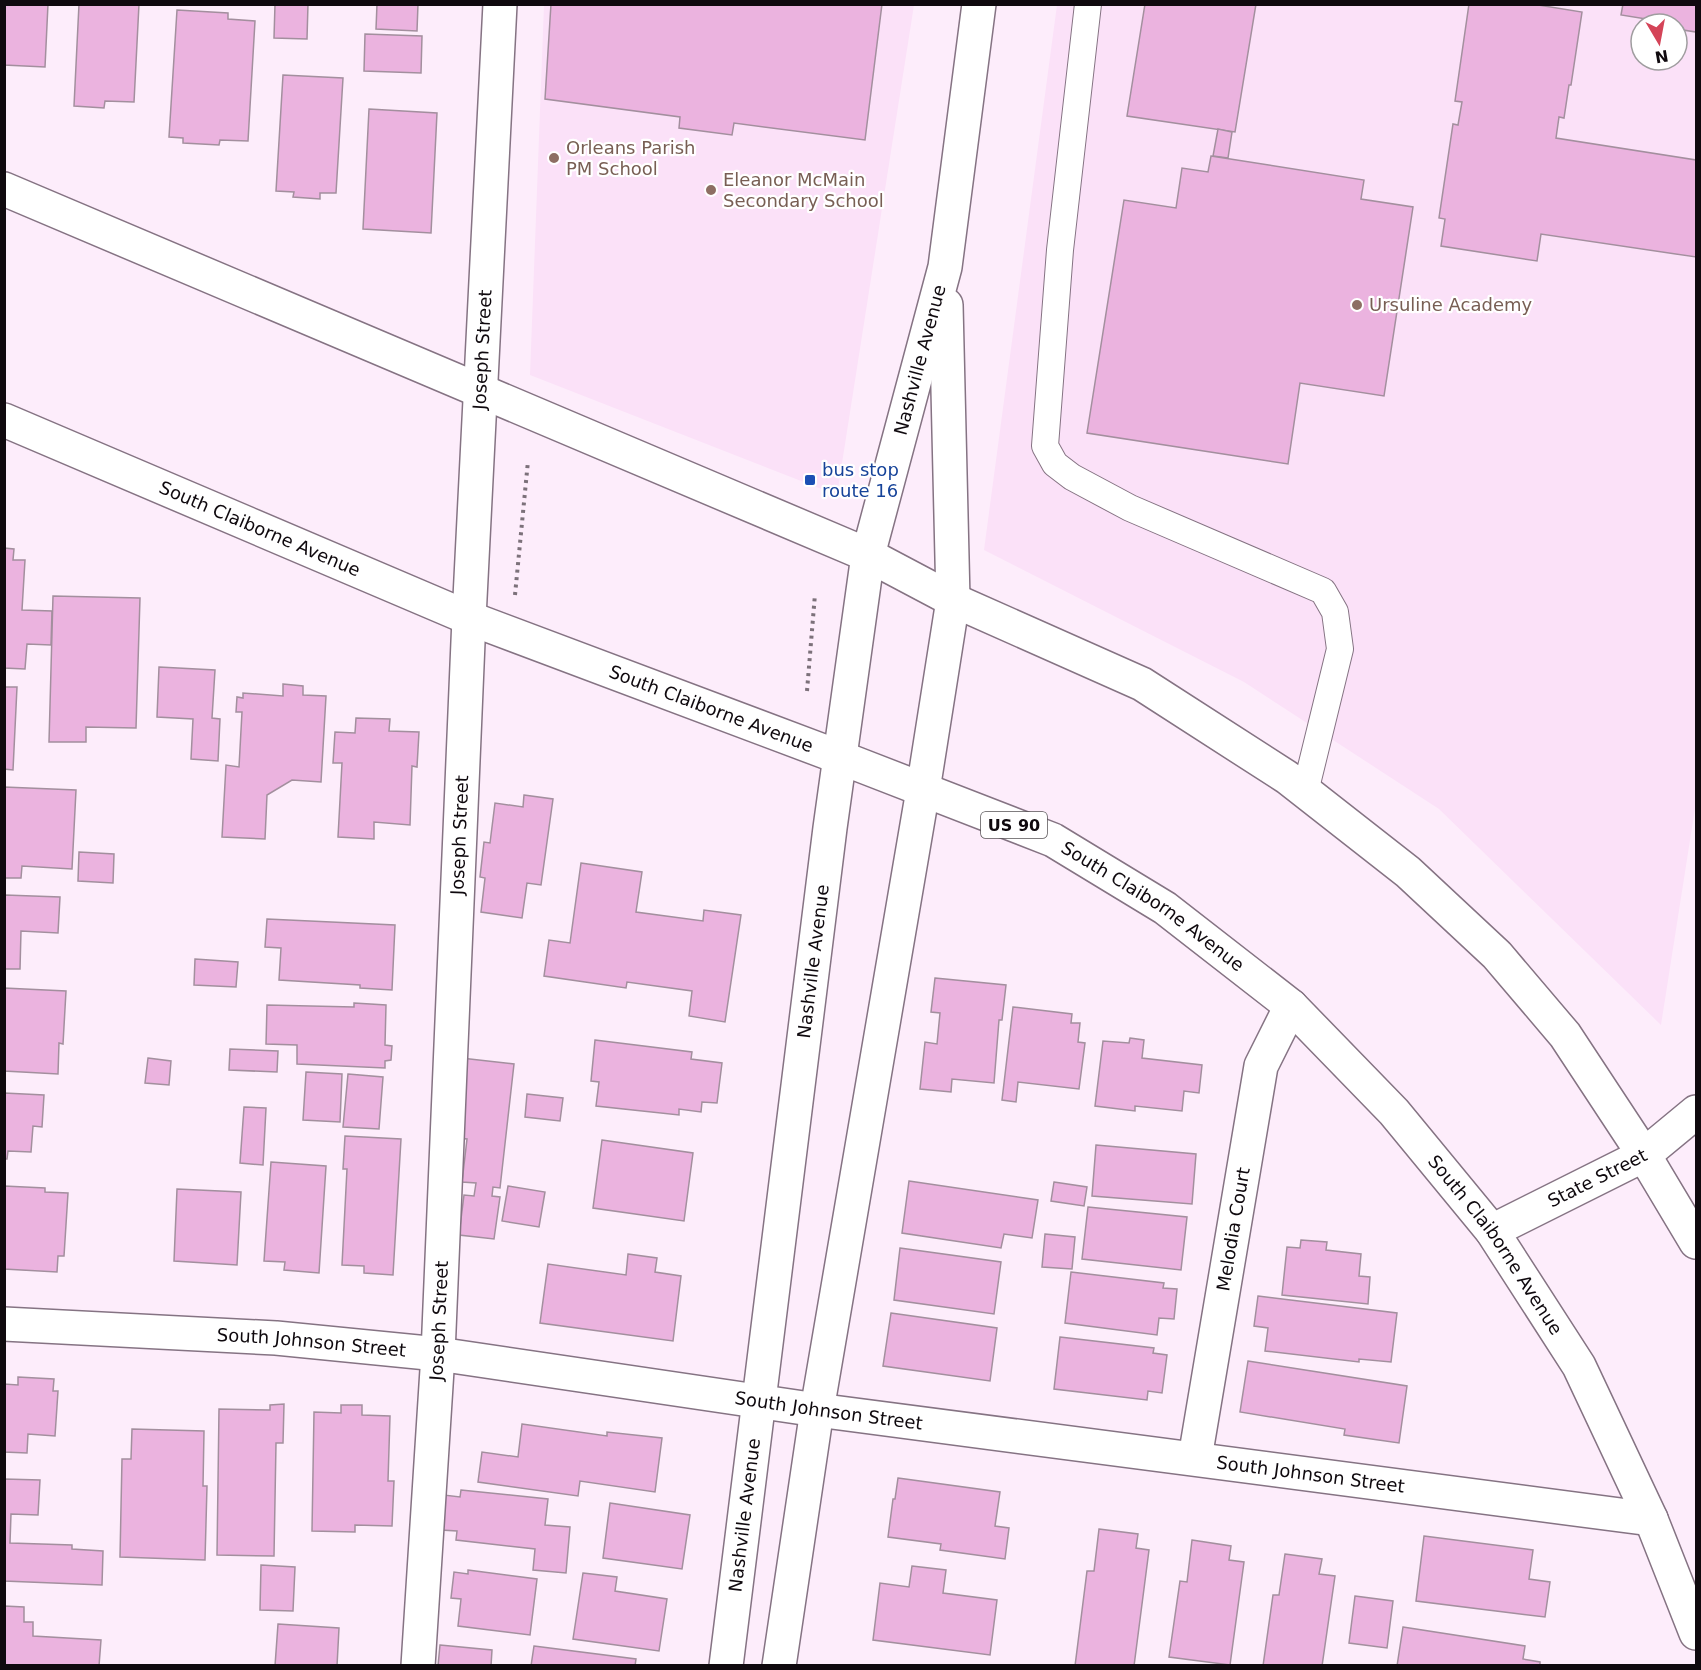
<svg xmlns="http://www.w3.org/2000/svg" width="1701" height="1670" viewBox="0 0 1701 1670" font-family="'DejaVu Sans',sans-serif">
	<rect width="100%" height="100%" fill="#fdedfb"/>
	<g fill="#fbe1f8" fill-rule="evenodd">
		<polygon points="544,5 914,5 837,495 530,375"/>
		<path d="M1057 5H1696V802L1661 1025 1439 809 1244 682 984 550ZM1641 24H1677V60H1641Z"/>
	</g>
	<g fill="#ebb3df" stroke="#a38f9e" stroke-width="1.5">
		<polygon points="4,4 48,4 45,67 4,65"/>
		<polygon points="79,4 139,4 134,102 105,101 104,108 74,106"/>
		<polygon points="275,4 308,4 307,39 274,38"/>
		<polygon points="377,4 418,4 417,31 376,29"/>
		<polygon points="551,4 882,4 865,140 734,123 732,135 679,128 680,117 545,99"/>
		<polygon points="1145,4 1256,4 1235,132 1127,116"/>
		<polygon points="1469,4 1532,4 1582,12 1571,85 1569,85 1564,118 1559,117 1556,138 1696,160 1696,257 1541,234 1537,261 1441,246 1445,219 1439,218 1453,124 1458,125 1462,102 1455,101"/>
		<polygon points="1623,4 1696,4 1696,32 1677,29 1677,24 1621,15"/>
		<polygon points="177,10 228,13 228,19 255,21 248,141 220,140 219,145 183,143 183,138 169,137"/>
		<polygon points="365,34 422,36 421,73 364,71"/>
		<polygon points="283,75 343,78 336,193 320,193 320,199 293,197 294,192 276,191"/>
		<polygon points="369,109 437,113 431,233 363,229"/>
		<polygon points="1218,129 1232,132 1228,158 1213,156"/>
		<polygon points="1211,156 1364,180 1361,199 1413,207 1384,396 1300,383 1288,464 1087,433 1124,200 1176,208 1182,168 1208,172"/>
		<polygon points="4,548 14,549 13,560 25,560 22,610 52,611 51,645 27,644 25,669 4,668"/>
		<polygon points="53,596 140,598 136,728 86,727 86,742 49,742"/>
		<polygon points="159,667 215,670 212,718 220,719 218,761 191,759 193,719 157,717"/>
		<polygon points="283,684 303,686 303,695 326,696 321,782 292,780 267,795 265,839 222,837 226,765 239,767 242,712 236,712 237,697 243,698 243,693 283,696"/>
		<polygon points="4,687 17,687 13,770 4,769"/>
		<polygon points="356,718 390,719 389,731 419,732 417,767 412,766 410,825 374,822 374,839 338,837 342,763 333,763 335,732 355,733"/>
		<polygon points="4,787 76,790 72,869 22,866 21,878 4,878"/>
		<polygon points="524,795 553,799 541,885 527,883 522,918 481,912 485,878 480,877 484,842 490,843 495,803 523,807"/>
		<polygon points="79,852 114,854 113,883 78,881"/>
		<polygon points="581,863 642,872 636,912 703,921 704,910 741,915 725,1022 689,1016 692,991 627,982 626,988 544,976 549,940 570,943"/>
		<polygon points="5,895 60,897 58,933 21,931 20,969 4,969"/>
		<polygon points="267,919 395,925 392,990 360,988 360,985 279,980 281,948 265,947"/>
		<polygon points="195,959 238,962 236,987 194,985"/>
		<polygon points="935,978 1006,985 1002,1020 999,1020 994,1083 952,1079 951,1092 920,1089 925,1042 937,1044 940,1013 931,1012"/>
		<polygon points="4,988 66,991 63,1044 59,1043 58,1074 4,1071"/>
		<polygon points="354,1003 386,1005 385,1045 392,1046 391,1060 385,1061 385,1068 297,1064 297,1045 266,1044 267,1005 354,1007"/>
		<polygon points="1013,1007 1072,1014 1071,1023 1080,1023 1078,1042 1085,1043 1079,1089 1018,1082 1016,1102 1002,1100"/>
		<polygon points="1130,1038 1144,1040 1142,1058 1202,1065 1199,1093 1184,1091 1182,1111 1135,1106 1135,1111 1095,1106 1103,1041 1129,1043"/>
		<polygon points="595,1040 692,1052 691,1059 722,1063 717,1103 702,1102 701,1112 679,1109 679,1115 596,1106 599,1082 591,1081"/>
		<polygon points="230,1049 278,1051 277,1072 229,1070"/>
		<polygon points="148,1058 171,1061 169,1085 145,1083"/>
		<polygon points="461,1058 514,1064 500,1188 493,1187 492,1196 500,1197 494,1239 459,1235 464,1195 474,1196 476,1183 462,1182 467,1139 457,1138"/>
		<polygon points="306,1072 342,1074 340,1122 303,1120"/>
		<polygon points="348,1074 383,1077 379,1129 343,1127"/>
		<polygon points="4,1093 44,1095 42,1127 33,1126 31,1152 8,1151 7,1159 4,1159"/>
		<polygon points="527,1094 563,1098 560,1121 525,1117"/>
		<polygon points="244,1107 266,1108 263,1165 240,1163"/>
		<polygon points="345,1136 401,1139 393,1275 364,1273 364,1266 342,1265 347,1169 343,1169"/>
		<polygon points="602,1140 693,1153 684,1221 593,1208"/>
		<polygon points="1096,1145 1196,1154 1192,1204 1092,1196"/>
		<polygon points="271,1162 326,1166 319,1273 284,1270 285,1262 264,1261"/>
		<polygon points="909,1181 1038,1200 1032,1238 1004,1234 1001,1248 902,1233"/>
		<polygon points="1054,1182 1087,1187 1084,1206 1051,1201"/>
		<polygon points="4,1186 45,1188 45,1192 68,1193 64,1256 58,1256 57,1272 4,1269"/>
		<polygon points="508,1186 545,1192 539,1227 502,1221"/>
		<polygon points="177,1189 241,1192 237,1265 174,1261"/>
		<polygon points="1088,1207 1187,1217 1181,1270 1082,1259"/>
		<polygon points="1045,1234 1075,1237 1072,1269 1042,1267"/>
		<polygon points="1301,1240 1327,1242 1326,1250 1361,1254 1359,1276 1370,1277 1368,1304 1282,1295 1287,1247 1300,1248"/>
		<polygon points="900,1248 1001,1262 994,1314 894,1300"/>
		<polygon points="628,1254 657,1258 655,1272 681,1276 673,1341 540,1323 548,1264 626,1275"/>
		<polygon points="1071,1272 1164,1283 1163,1288 1177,1289 1174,1319 1159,1318 1157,1335 1065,1323"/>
		<polygon points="1258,1296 1397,1313 1391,1362 1359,1359 1359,1362 1265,1351 1268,1328 1254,1326"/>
		<polygon points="891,1313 997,1328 990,1381 883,1366"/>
		<polygon points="1060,1337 1154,1348 1153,1353 1167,1355 1162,1393 1148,1391 1147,1400 1054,1389"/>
		<polygon points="1248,1361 1407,1386 1399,1443 1344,1435 1345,1429 1240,1412"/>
		<polygon points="18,1377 54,1379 53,1391 58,1391 55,1436 28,1434 27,1453 4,1452 4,1384 18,1385"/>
		<polygon points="284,1404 283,1443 276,1443 274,1556 217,1555 219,1409 270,1410 270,1405"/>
		<polygon points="341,1405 362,1405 362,1415 390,1416 388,1481 394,1481 392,1526 355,1525 355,1532 312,1531 314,1412 341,1413"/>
		<polygon points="522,1424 607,1436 607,1432 662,1438 655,1492 580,1481 578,1496 478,1482 482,1452 518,1457"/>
		<polygon points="132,1429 204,1431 203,1486 207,1486 205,1560 120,1557 122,1459 131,1459"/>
		<polygon points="898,1478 1000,1492 995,1526 1009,1528 1005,1559 940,1550 941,1544 888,1537 893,1499 895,1499"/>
		<polygon points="4,1479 40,1480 38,1515 11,1514 10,1543 72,1545 72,1549 103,1551 102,1585 4,1581"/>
		<polygon points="461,1490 548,1499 545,1525 570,1527 566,1573 533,1570 535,1549 456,1540 457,1531 441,1530 444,1495 460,1497"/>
		<polygon points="610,1503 690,1515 682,1569 603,1558"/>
		<polygon points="1099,1529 1138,1534 1136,1548 1149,1550 1134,1666 1075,1666 1087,1571 1094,1571"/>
		<polygon points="1424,1536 1533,1550 1529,1579 1550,1582 1545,1617 1416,1601"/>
		<polygon points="1192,1540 1231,1546 1229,1560 1244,1562 1230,1665 1169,1657 1180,1581 1187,1582"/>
		<polygon points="1285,1554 1322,1559 1319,1574 1335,1576 1322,1666 1263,1666 1273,1595 1279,1595"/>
		<polygon points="261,1565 295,1567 293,1611 260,1610"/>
		<polygon points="912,1566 946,1570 943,1593 997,1600 990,1655 873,1640 880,1583 909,1587"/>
		<polygon points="468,1570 537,1579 530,1635 458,1626 461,1599 451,1598 454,1572 468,1574"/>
		<polygon points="583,1573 617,1577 615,1591 667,1599 659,1651 573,1639"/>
		<polygon points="1355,1596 1393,1601 1387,1648 1349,1643"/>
		<polygon points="4,1606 24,1607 24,1622 33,1622 33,1636 101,1640 99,1666 4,1666"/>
		<polygon points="278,1624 339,1628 337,1666 275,1666"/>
		<polygon points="1403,1627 1525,1646 1523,1659 1540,1662 1540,1666 1397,1666"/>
		<polygon points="440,1645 492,1650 491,1666 438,1666"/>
		<polygon points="534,1646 636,1659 635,1666 531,1666"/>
	</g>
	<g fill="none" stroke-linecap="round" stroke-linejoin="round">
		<defs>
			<polyline id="service" points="1088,4 1060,250 1045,446 1055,464 1072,477 1130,508 1323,591 1335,612 1340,649 1305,792"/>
			<g id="minor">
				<path id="s1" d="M1492 1231 1644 1155 1696 1112"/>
				<path id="s2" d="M4 1324 276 1338 438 1354 817 1410 1651 1519"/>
				<path id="s3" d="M1195 1458 1261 1066 1291 1006"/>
				<path id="s4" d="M418 1666 438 1354 469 618 500 4"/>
				<path id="s5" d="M726 1666 830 828 868 555 945 267 979 4"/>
				<polyline points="779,1666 817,1410 923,790 953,600 946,305"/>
			</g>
			<g id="primary">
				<polyline points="4,189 868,555 953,600 1142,684 1288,778 1408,872 1497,955 1565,1035 1644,1155 1696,1242"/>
				<path id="s6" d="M4 420 469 618 839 757 1053 840 1165 908 1291 1006 1394 1112 1492 1231 1579 1366 1651 1519 1696 1633"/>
			</g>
		</defs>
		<use href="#service" stroke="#857383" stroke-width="28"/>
		<use href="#minor" stroke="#857383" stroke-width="36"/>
		<use href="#primary" stroke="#857383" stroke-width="36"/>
		<g stroke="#7c717a" stroke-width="4" stroke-dasharray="3 4.5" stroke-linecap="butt">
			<polyline points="515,595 528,461"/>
			<polyline points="807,691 815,594"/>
		</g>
		<use href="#service" stroke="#fff" stroke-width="26"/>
		<use href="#minor" stroke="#fff" stroke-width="33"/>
		<use href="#primary" stroke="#fff" stroke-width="33"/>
	</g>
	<g fill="#8d6e63" stroke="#fff" stroke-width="2">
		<circle cx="554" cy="158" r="6"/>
		<circle cx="711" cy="190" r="6"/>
		<circle cx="1357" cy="305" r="6"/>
	</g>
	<rect fill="#1a4fb4" stroke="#fff" stroke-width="2" x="804" y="474" width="12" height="12" rx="3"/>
	<g text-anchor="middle" stroke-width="4.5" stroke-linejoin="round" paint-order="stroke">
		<rect fill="#fff" stroke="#575356" stroke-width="1.5" x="981" y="812" width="66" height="26" rx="4.5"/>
		<g font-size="16" font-weight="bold" fill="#0f090e">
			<text x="1014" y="831">US 90</text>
		</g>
		<g font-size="18" fill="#785e54" stroke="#fff" text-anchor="start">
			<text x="566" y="154">Orleans Parish<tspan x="566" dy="21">PM School</tspan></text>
			<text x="723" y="186">Eleanor McMain<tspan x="723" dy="21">Secondary School</tspan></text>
			<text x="1369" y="311">Ursuline Academy</text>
		</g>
		<g font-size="18" fill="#0f090e" stroke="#fff">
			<text dy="6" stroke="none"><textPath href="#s4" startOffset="1318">Joseph Street</textPath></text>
			<text dy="6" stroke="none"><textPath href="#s5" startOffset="1322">Nashville Avenue</textPath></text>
			<text dy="6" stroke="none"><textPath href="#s6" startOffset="278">South Claiborne Avenue</textPath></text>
			<text dy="6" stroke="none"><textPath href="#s6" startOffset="764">South Claiborne Avenue</textPath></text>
			<text dy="6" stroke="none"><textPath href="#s4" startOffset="832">Joseph Street</textPath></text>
			<text dy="6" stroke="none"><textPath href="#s6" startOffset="1250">South Claiborne Avenue</textPath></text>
			<text dy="6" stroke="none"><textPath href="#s5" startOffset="710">Nashville Avenue</textPath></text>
			<text dy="6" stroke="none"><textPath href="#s1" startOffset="118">State Street</textPath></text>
			<text dy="6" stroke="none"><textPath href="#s3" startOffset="232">Melodia Court</textPath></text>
			<text dy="6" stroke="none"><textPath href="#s6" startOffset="1736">South Claiborne Avenue</textPath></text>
			<text dy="6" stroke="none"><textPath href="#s4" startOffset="346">Joseph Street</textPath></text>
			<text dy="6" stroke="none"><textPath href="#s2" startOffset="308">South Johnson Street</textPath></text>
			<text dy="6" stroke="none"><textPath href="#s2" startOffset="830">South Johnson Street</textPath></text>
			<text dy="6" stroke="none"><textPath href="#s2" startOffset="1316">South Johnson Street</textPath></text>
			<text dy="6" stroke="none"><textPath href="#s5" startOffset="152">Nashville Avenue</textPath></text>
		</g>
		<g font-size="18" fill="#164399" stroke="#fff" text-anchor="start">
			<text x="822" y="476">bus stop<tspan x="822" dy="21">route 16</tspan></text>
		</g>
	</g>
	<rect width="1701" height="1670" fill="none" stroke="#0f090e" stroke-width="12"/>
	<g transform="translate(1659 42) rotate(170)"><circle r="28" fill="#ffffff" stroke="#9f9d9f" stroke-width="1.5"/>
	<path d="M0-4.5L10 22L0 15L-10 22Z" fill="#d44458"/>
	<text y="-9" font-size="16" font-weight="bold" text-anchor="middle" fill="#0f090e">N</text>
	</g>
</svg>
